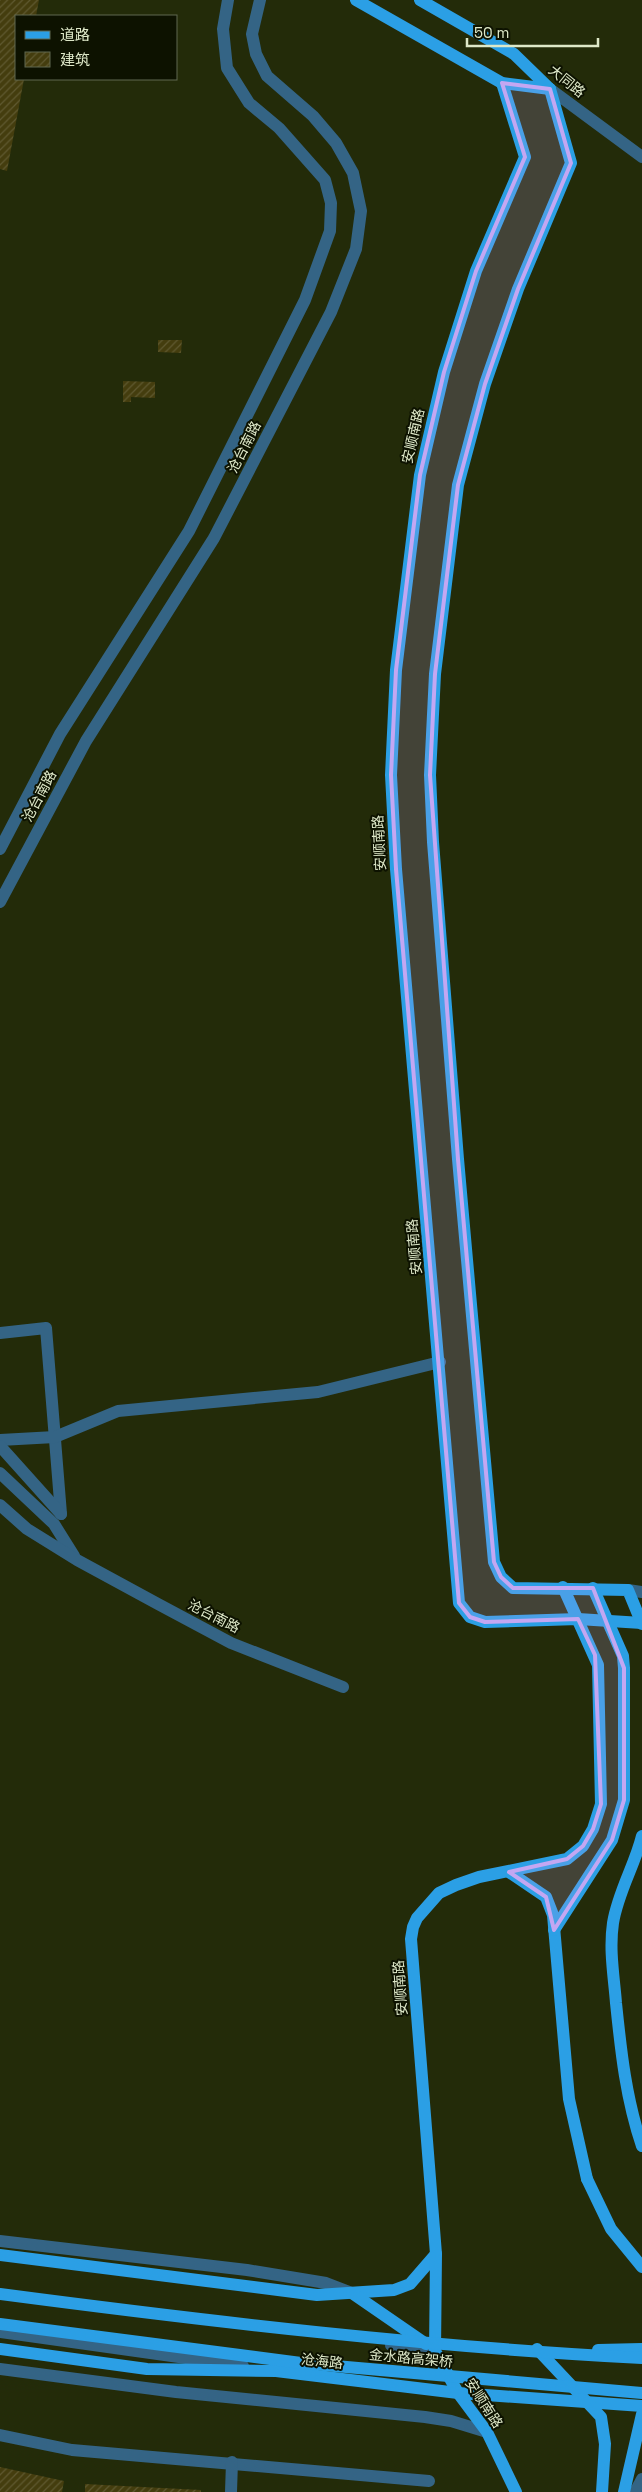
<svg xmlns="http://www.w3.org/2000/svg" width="642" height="2492" viewBox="0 0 642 2492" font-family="'Space Grotesk','Noto Sans SC',sans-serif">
	<defs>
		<pattern id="building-hatch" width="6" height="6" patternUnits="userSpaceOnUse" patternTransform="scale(1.25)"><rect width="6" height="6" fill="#443d0e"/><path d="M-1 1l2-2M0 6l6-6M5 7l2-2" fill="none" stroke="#5f5930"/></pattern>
	</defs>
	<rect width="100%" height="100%" fill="#232b09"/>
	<g fill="url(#building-hatch)">
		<polygon points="0,0 39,0 36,16 16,16 16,79 24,79 7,171 0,169"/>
		<polygon points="158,340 182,340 181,353 158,352"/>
		<polygon points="123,381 155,382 155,398 131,397 131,402 123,402"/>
		<polygon points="0,2467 64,2481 62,2492 0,2492"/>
		<polygon points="85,2484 201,2490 201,2492 85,2492"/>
	</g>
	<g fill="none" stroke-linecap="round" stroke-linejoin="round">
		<g stroke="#346485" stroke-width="12">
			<polyline points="550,89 642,157"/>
			<polyline points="0,849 60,734 189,531 305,300 330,231 331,203 325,180 279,128 249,103 227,68 223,29 228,0"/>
			<polyline points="0,902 86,741 214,538 331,312 356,249 361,211 353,173 336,143 313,116 267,76 256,54 252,34 260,0"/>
			<polyline points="0,1333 46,1328 61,1514"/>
			<polyline points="0,1440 55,1437 118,1411 318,1392 440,1362"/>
			<polyline points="0,1446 61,1514"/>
			<polyline points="0,1473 54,1524 74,1556"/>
			<polyline points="0,1505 27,1529 77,1560 158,1604 231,1643 343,1687"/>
			<polyline points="628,1590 642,1592"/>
			<polyline points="0,2241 247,2270 326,2283 352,2293"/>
			<polyline points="0,2332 243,2366"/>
			<polyline points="391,2345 435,2351"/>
			<polyline points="0,2369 176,2392 425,2417 451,2421 487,2432"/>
			<polyline points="0,2435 72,2450 429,2481"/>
			<polyline points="231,2492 232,2462"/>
			<polyline points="635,2492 642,2479"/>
		</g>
		<g stroke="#2b9fe5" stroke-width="12">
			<polyline points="356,0 502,83 550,89"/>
			<polyline points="420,0 514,54 550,89"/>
			<polyline points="502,83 525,157 476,271 444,372 420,475 396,670 391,775 396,869 459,1603 470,1617 485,1622 578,1619 642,1623"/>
			<polyline points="550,89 571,163 518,289 485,384 458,485 435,674 430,775 433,842 458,1159 494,1562 501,1577 513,1588 628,1590 642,1624"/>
			<path d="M642 1836C635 1865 618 1892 613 1923 609 1950 614 1977 616 2003 621 2052 626 2099 642 2146"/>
			<polyline points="509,1872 546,1897 553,1915 569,2099 587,2179"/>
			<polyline points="554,1930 612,1840 624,1800 624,1668 623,1656 593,1588"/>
			<polyline points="0,2255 317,2295 394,2290 410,2284 436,2254"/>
			<polyline points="352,2293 426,2344"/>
			<polyline points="0,2349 147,2369 276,2371 458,2393 642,2406"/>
			<polyline points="537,2349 601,2417 605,2444 602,2492"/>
			<polyline points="598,2350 642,2349"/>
			<polyline points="516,2492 487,2432 458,2393 435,2351 436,2254 411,1939 413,1927 417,1918 439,1893 456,1885 479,1877 567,1859 583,1846 593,1829 601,1804 598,1665 563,1587"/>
			<polyline points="624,2492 642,2414"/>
		</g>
		<g stroke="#2b9fe5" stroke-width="12">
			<polyline points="587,2179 611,2229 642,2267"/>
			<path d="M0 2294C213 2322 427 2347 642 2358"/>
			<polyline points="0,2324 301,2363 642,2393"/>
		</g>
	</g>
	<path fill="#c3a7f2" fill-opacity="0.2" stroke="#c3a7f2" stroke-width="4" stroke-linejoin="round" d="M502 83 550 89 571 163 518 289 485 384 458 485 435 674 430 775 458 1159 494 1562 501 1577 513 1588H593L624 1668V1800L612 1840 554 1930 546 1897 509 1872 567 1859 583 1846 593 1829 601 1804 595 1655 578 1619 485 1622 470 1617 459 1603 396 869 391 775 396 670 420 475 444 372 476 271 525 157Z"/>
	<g text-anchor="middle" stroke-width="4" stroke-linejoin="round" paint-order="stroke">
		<g font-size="14" fill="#dee8c8" stroke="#0d1200">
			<text transform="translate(567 81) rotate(39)" y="5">大同路</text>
			<text transform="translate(413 436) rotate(-77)" y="5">安顺南路</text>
			<text transform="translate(244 447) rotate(-63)" y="5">沧台南路</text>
			<text transform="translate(39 796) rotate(-62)" y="5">沧台南路</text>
			<text transform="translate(379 843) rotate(-93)" y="5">安顺南路</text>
			<text transform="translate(414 1247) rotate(-95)" y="5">安顺南路</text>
			<text transform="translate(214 1616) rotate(27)" y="5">沧台南路</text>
			<text transform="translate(400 1988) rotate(-94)" y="5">安顺南路</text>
			<text transform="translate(411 2358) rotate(5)" y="5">金水路高架桥</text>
			<text transform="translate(322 2361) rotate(6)" y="5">沧海路</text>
			<text transform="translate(484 2403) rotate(57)" y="5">安顺南路</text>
		</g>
	</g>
	<rect x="15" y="15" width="162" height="65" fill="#0d1200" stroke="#616850"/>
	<rect x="25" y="31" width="25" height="8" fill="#2b9fe5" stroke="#616850"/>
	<text x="60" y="40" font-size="15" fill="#dee8c8">道路</text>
	<rect x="25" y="52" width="25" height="15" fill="url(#building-hatch)" stroke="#616850"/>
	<text x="60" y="65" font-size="15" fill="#dee8c8">建筑</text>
	<path d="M467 38v8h131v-8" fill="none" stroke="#dee8c8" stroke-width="2.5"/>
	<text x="474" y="38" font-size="15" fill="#dee8c8" stroke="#0d1200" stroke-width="4" paint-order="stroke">50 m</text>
</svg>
